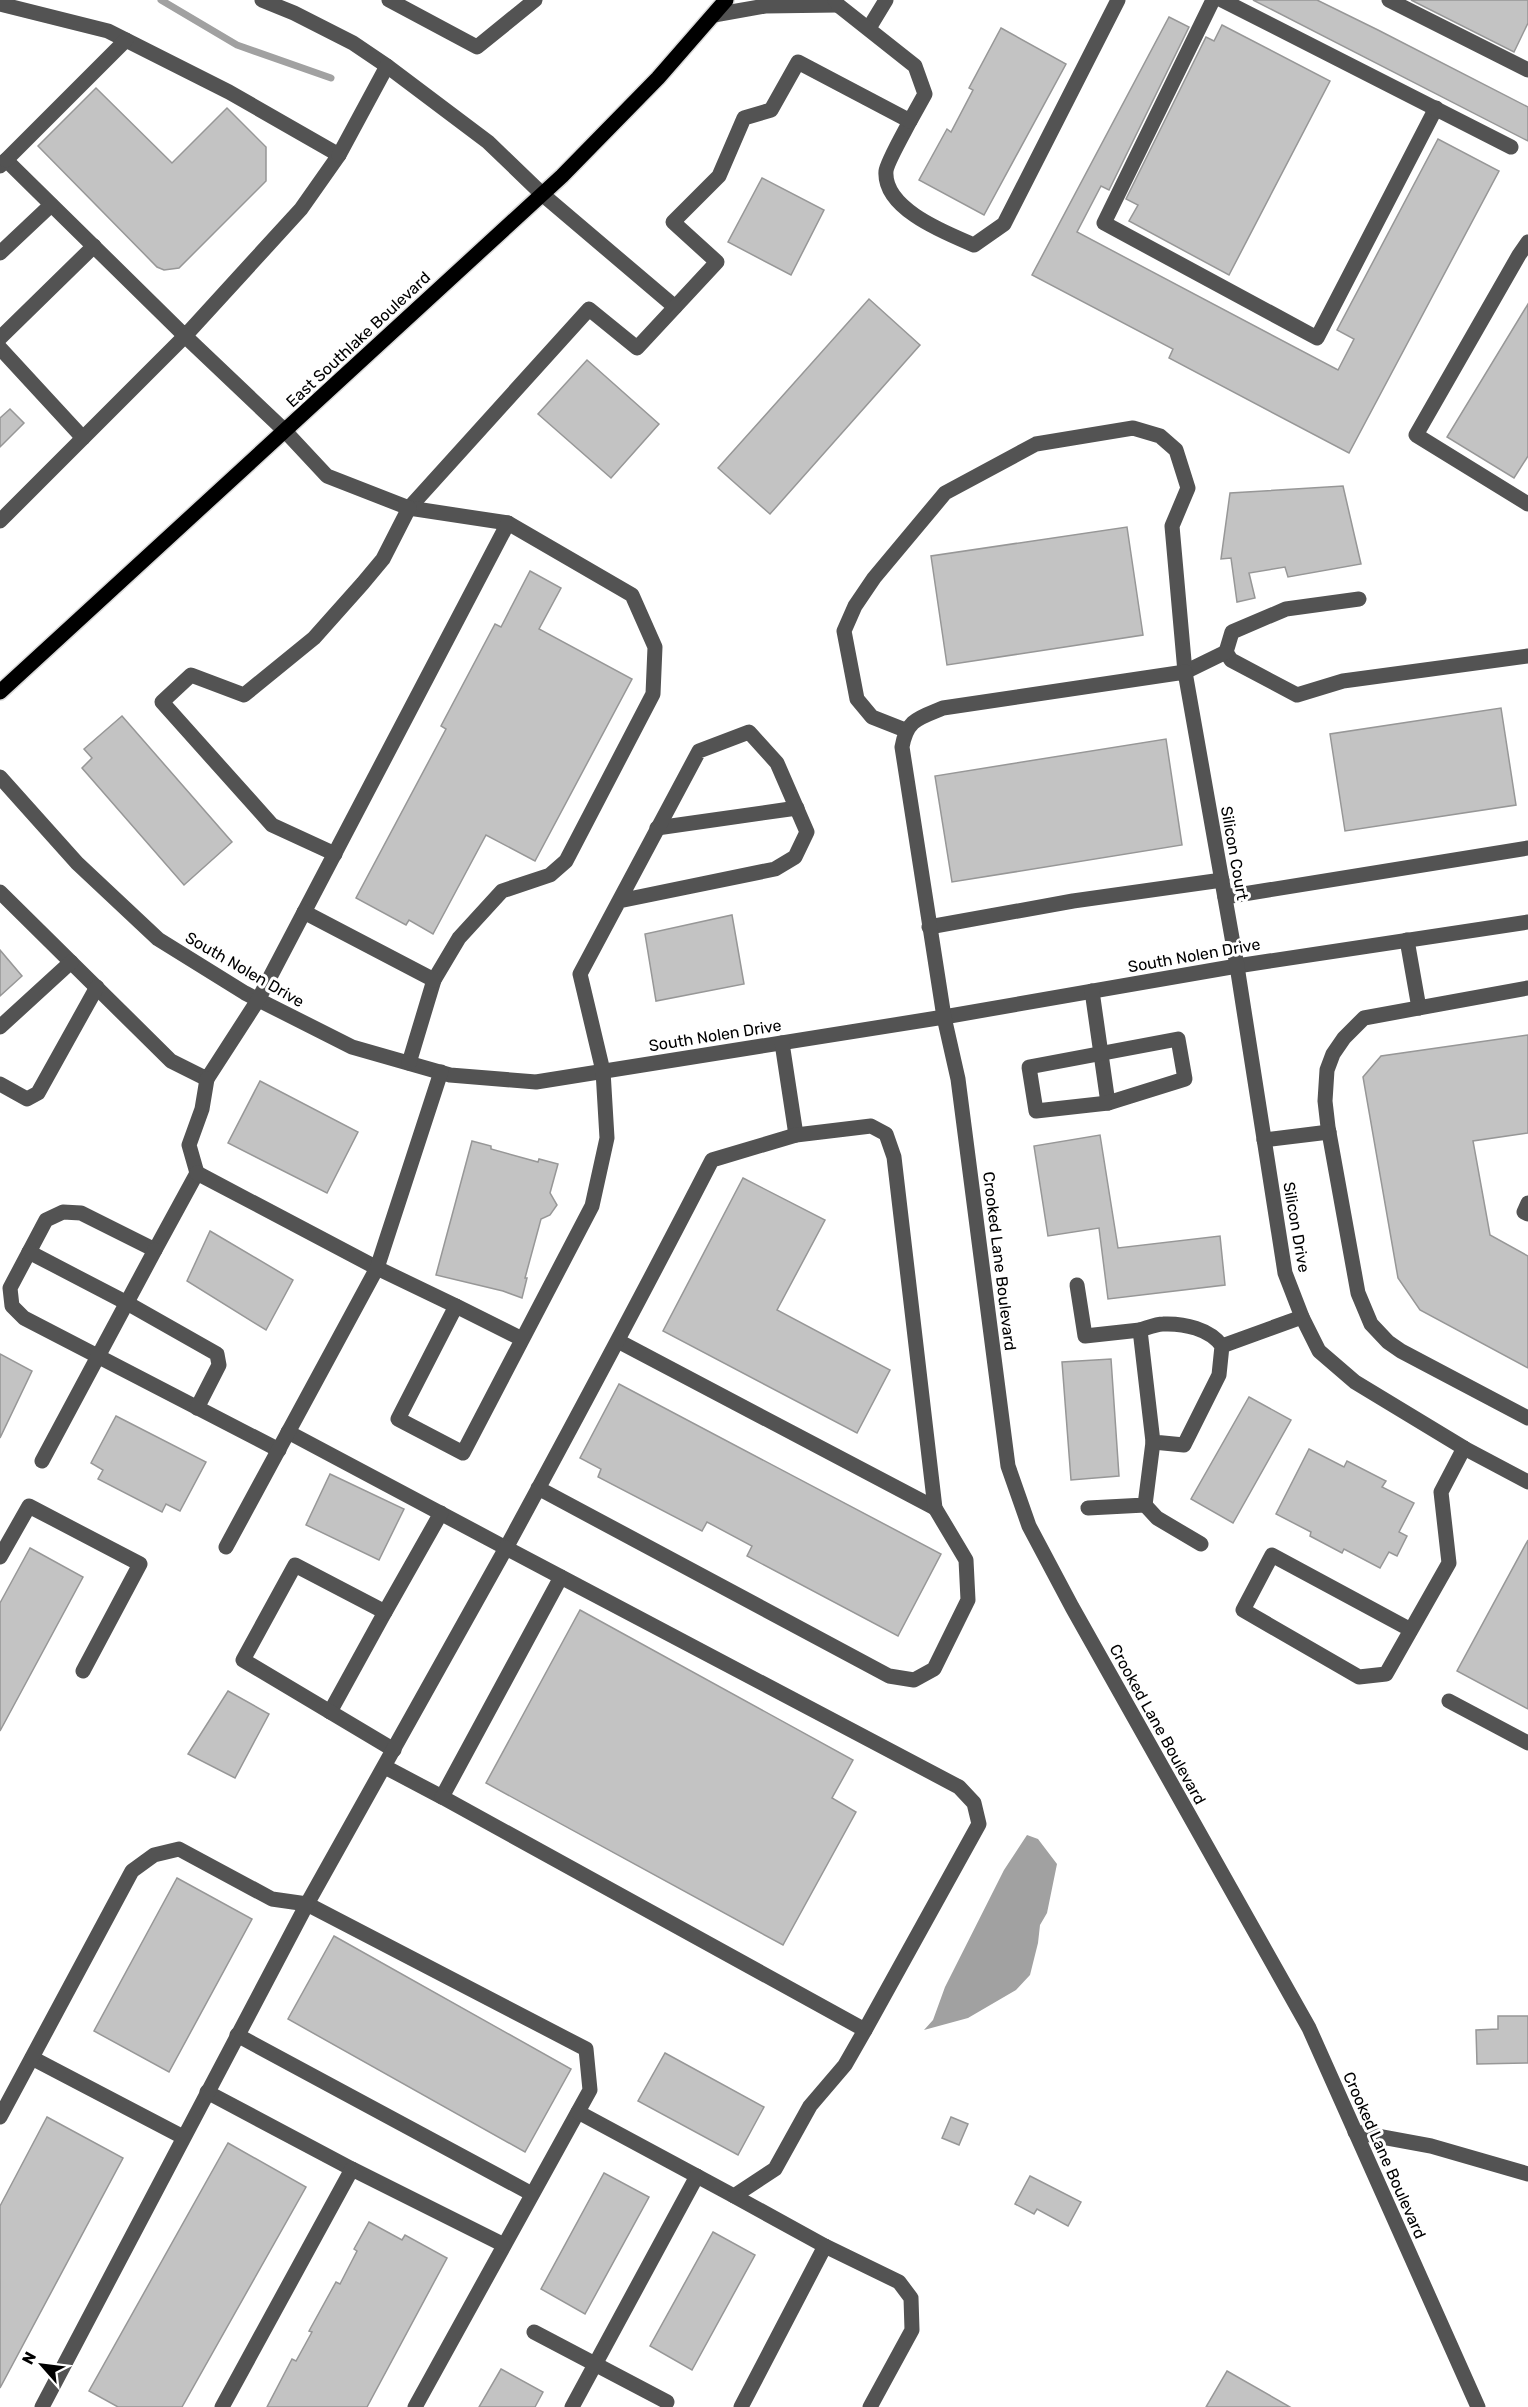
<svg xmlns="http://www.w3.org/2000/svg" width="1528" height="2407" viewBox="0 0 1528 2407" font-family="Rubik,sans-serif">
	<rect width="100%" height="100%" fill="#fff"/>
	<polygon fill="#a1a1a1" points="1027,1835 1038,1839 1057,1864 1047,1913 1040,1925 1038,1943 1030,1975 1016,1990 968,2018 924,2030 933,2020 945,1987 1004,1870"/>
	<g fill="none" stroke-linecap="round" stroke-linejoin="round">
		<polyline stroke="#a1a1a1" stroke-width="7" points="161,0 237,45 331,78"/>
	</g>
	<g fill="#c3c3c3" stroke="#979797" stroke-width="1.5">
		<polygon points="1253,0 1317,0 1378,30 1528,107 1528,141"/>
		<polygon points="1411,0 1528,0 1528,23 1514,52"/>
		<polygon points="1169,17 1189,27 1109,190 1101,186 1077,232 1338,370 1354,339 1337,330 1438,139 1499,171 1349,453 1169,358 1173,349 1032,275"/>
		<polygon points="1222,25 1330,81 1229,275 1129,221 1138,205 1126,199 1206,37 1214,41"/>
		<polygon points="1001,28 1066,64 984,215 919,180 947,129 951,132 973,90 969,88"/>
		<polygon points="96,88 172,163 227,108 266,147 266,181 179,268 164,270 157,267 38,146"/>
		<polygon points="762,178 824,210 791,275 728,242"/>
		<polygon points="869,299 920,345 770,514 718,468"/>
		<polygon points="1528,304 1528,456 1514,478 1447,437"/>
		<polygon points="587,360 659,424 611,478 538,414"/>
		<polygon points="10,409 24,423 0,447 0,418"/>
		<polygon points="1343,486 1361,564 1288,577 1285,567 1249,573 1255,598 1237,602 1231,558 1221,559 1230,493"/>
		<polygon points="1127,527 1143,635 947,665 931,556"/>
		<polygon points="530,571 561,588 539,629 632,679 535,861 486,835 433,934 409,920 406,925 356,898 446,729 441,726 495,624 501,627"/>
		<polygon points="1501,708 1516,805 1345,831 1330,734"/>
		<polygon points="122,716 232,842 184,885 82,768 92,758 84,749"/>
		<polygon points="1166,739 1182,845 952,882 935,776"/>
		<polygon points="732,915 744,984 656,1001 645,934"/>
		<polygon points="0,950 22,976 0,996"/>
		<polygon points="1528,1035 1528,1133 1473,1141 1490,1235 1528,1256 1528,1368 1420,1310 1398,1278 1363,1077 1381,1056"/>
		<polygon points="260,1081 358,1132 327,1193 228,1143"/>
		<polygon points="1100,1135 1118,1248 1220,1236 1225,1285 1108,1299 1099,1228 1048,1236 1034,1146"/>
		<polygon points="472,1141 491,1146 491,1149 538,1162 539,1159 558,1164 550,1193 557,1205 550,1215 541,1219 525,1278 527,1278 522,1298 503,1291 436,1275"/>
		<polygon points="743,1178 825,1220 777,1310 890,1370 857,1433 663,1331"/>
		<polygon points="210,1231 293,1280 266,1330 187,1281"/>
		<polygon points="0,1354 32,1371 0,1438"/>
		<polygon points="1111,1359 1119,1476 1071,1480 1062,1362"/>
		<polygon points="619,1384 941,1554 898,1636 747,1556 752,1546 707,1522 702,1531 598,1477 601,1469 580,1458"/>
		<polygon points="1249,1397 1291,1420 1233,1523 1191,1499"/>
		<polygon points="116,1416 206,1462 180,1511 166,1504 162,1512 98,1479 103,1470 91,1463"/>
		<polygon points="1309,1449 1344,1467 1347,1461 1386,1481 1382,1487 1414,1503 1399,1532 1407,1536 1397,1556 1389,1552 1380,1568 1344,1549 1342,1553 1310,1536 1311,1532 1276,1514"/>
		<polygon points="330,1474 404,1509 379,1560 306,1525"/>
		<polygon points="1528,1540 1528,1709 1457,1671"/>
		<polygon points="30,1548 83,1577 0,1731 0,1603"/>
		<polygon points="580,1610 853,1760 832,1798 856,1812 783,1945 486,1783"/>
		<polygon points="228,1691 269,1714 235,1778 188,1754"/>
		<polygon points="177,1878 252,1919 169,2072 94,2031"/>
		<polygon points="334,1936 571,2069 525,2152 288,2019"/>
		<polygon points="1498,2016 1528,2016 1528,2063 1477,2064 1476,2030 1498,2029"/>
		<polygon points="665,2053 764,2107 738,2155 638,2101"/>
		<polygon points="47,2117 123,2158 0,2388 0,2206"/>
		<polygon points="951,2117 968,2124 959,2145 942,2138"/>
		<polygon points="228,2143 306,2187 182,2407 118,2407 89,2391"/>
		<polygon points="604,2173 649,2197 585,2314 541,2289"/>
		<polygon points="1030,2176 1081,2202 1068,2226 1037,2209 1034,2214 1015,2204"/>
		<polygon points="369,2222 402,2240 405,2235 447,2258 367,2407 267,2407 292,2359 296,2361 312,2332 309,2331 336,2282 340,2284 357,2251 354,2249"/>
		<polygon points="713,2232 755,2255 692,2370 650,2346"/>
		<polygon points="501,2369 543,2392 535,2407 479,2407"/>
		<polygon points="1227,2371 1290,2407 1206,2407"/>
	</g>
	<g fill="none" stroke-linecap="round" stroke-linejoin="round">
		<defs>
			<polyline id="major" points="0,692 562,176 658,78 726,0"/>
		</defs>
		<use href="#major" stroke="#dbdbdb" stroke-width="18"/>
		<g stroke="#535353" stroke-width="15">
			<polyline points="262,0 294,13 353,43 387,66 488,142 542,194 675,307"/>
			<polyline points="389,0 477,47 535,0"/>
			<polyline points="1213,0 1104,223 1317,338 1436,108"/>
			<polyline points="1222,0 1511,147"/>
			<polyline points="1389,0 1528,70"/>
			<polyline points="0,4 108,31 229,92 339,155 301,209 185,336 6,160 0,166"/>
			<polyline points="714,15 765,6 838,5"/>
			<polyline points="869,28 886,0"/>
			<path d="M910 121C905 131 887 162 886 171 883 209 946 233 974 245L1004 224 1118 0"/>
			<polyline points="339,155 387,66"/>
			<polyline points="6,160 126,40"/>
			<polyline points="1528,242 1519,255 1416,435 1528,504"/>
			<polyline points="0,253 51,205"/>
			<polyline points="0,338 94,246"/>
			<polyline points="0,348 83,438"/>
			<polyline points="409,508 589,309 637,348 717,262 673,222 719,176 744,118 771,110 798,62 910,121 925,94 915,66 838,5 835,0"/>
			<polyline points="409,508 508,523"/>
			<polyline points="0,521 185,336 285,431 327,476 409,508 383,559 363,583 314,638 244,695 191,675 162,702 272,825 335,854"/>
			<polyline points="1359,599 1286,609 1232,632 1226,652 1231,660 1297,695 1343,681 1528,656"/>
			<polyline points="905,730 872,717 857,699 844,631 855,606 874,578 945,493 1036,444 1133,428 1160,436 1176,450 1188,488 1172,526 1185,672 1226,652"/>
			<polyline points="0,777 77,863 158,939 245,993 352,1047 450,1075 536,1082 944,1017 1237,966 1528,922"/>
			<polyline points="657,828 797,808"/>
			<polyline points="0,892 171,1061 207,1079 258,1000 508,523 632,595 655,647 653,694 566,861 550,875 502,891 459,938 434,980 409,1063"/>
			<polyline points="1225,897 1528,848"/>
			<polyline points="304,912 434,980"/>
			<polyline points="929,927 1073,901 1222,880"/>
			<polyline points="1407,940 1419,1008"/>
			<polyline points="1528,988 1364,1018 1344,1038 1333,1054 1327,1070 1325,1101 1328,1127 1358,1293 1371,1324 1388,1342 1401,1351 1528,1418"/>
			<polyline points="1092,991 1108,1103"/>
			<polyline points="0,1027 71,962"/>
			<polygon points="1178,1039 1185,1079 1108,1103 1036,1111 1029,1067"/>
			<polyline points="782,1043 796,1135"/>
			<polyline points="207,1079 202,1109 189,1145 197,1173 155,1250 81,1213 63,1212 46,1220 10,1288 12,1306 24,1318 279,1450"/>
			<polyline points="0,1084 27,1099 38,1093 97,987"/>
			<polyline points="1264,1140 1329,1132"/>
			<polyline points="197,1173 377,1268 456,1306"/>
			<polyline points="1528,1203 1524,1212 1528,1214"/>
			<polyline points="29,1252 127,1303 217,1354 219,1365 197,1408"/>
			<polyline points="1077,1285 1085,1336 1140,1330"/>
			<polyline points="522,1339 456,1306 398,1419 463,1453 592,1206 607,1138 603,1071 580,974 699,751 749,732 777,763 807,832 795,857 775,869 619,901"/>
			<polyline points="618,1341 935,1508"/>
			<path d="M1222 1346 1219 1375 1184 1445 1153 1442 1140 1330C1147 1328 1156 1324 1163 1324 1184 1323 1210 1329 1222 1346L1302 1317"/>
			<path d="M288 1432 506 1548C576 1419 645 1290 712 1160L796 1135 871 1126 886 1134 894 1157 935 1508 966 1560 968 1600 934 1669 914 1680 889 1676 538 1488"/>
			<polyline points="42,1461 155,1250"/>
			<polyline points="1145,1505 1157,1518 1201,1544"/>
			<polyline points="1088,1508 1145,1505 1153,1442"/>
			<polyline points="226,1547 377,1268 441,1072"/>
			<polyline points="0,1557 29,1506 140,1564 83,1671"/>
			<polyline points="561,1577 959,1787 974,1803 979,1824 865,2030"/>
			<polyline points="1411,1630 1272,1555 1243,1610 1359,1677 1386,1674 1449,1563 1441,1492 1464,1448"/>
			<polyline points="1449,1701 1528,1743"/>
			<polyline points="330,1712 385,1612"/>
			<polyline points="394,1750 243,1660 295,1565 385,1612 441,1513"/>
			<polyline points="385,1767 442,1797 561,1577 506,1548 307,1904 586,2049 590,2090 415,2407"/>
			<polyline points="442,1797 865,2030 845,2065 810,2106 775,2169 734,2196 578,2112"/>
			<polyline points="237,2035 532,2194"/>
			<polyline points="32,2058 183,2137"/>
			<polyline points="207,2092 352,2169 504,2245"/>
			<polyline points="0,2117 132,1871 154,1855 179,1849 272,1899 307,1904 42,2407"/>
			<polyline points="1355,2132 1431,2146 1528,2174"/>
			<polyline points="734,2196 825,2246"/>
			<polyline points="534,2332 667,2402"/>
			<polyline points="222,2407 352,2169"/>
			<polyline points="572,2407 697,2176"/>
			<polyline points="741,2407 825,2246 899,2282 911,2298 912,2330 870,2407"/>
			<path d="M1478 2407 1309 2028 1072 1607 1029 1526 1008 1466 958 1079 944 1017 902 747C907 719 919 718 943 708L1185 672 1237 966 1285 1273 1302 1317 1319 1351 1355 1382 1464 1448 1528 1482"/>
		</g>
		<use href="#major" stroke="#000" stroke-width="15"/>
	</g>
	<g text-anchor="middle" stroke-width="6" stroke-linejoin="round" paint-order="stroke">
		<g font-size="16" fill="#000" stroke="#fff">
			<text transform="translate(358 339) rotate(-43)" y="6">East Southlake Boulevard</text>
			<text transform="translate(1235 853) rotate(80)" y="6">Silicon Court</text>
			<text transform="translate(1194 955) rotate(-10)" y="6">South Nolen Drive</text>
			<text transform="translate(245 969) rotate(30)" y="6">South Nolen Drive</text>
			<text transform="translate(715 1035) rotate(-9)" y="6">South Nolen Drive</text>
			<text transform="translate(1297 1227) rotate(80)" y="6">Silicon Drive</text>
			<text transform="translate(1000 1261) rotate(83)" y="6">Crooked Lane Boulevard</text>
			<text transform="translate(1158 1724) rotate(61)" y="6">Crooked Lane Boulevard</text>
			<text transform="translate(1385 2155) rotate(66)" y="6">Crooked Lane Boulevard</text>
		</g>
	</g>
	<g transform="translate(42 2365) rotate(298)" stroke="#ffffff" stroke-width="4.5" paint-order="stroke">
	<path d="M0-4.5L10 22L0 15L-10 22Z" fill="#000000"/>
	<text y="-9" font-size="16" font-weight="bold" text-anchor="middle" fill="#000000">N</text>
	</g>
</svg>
